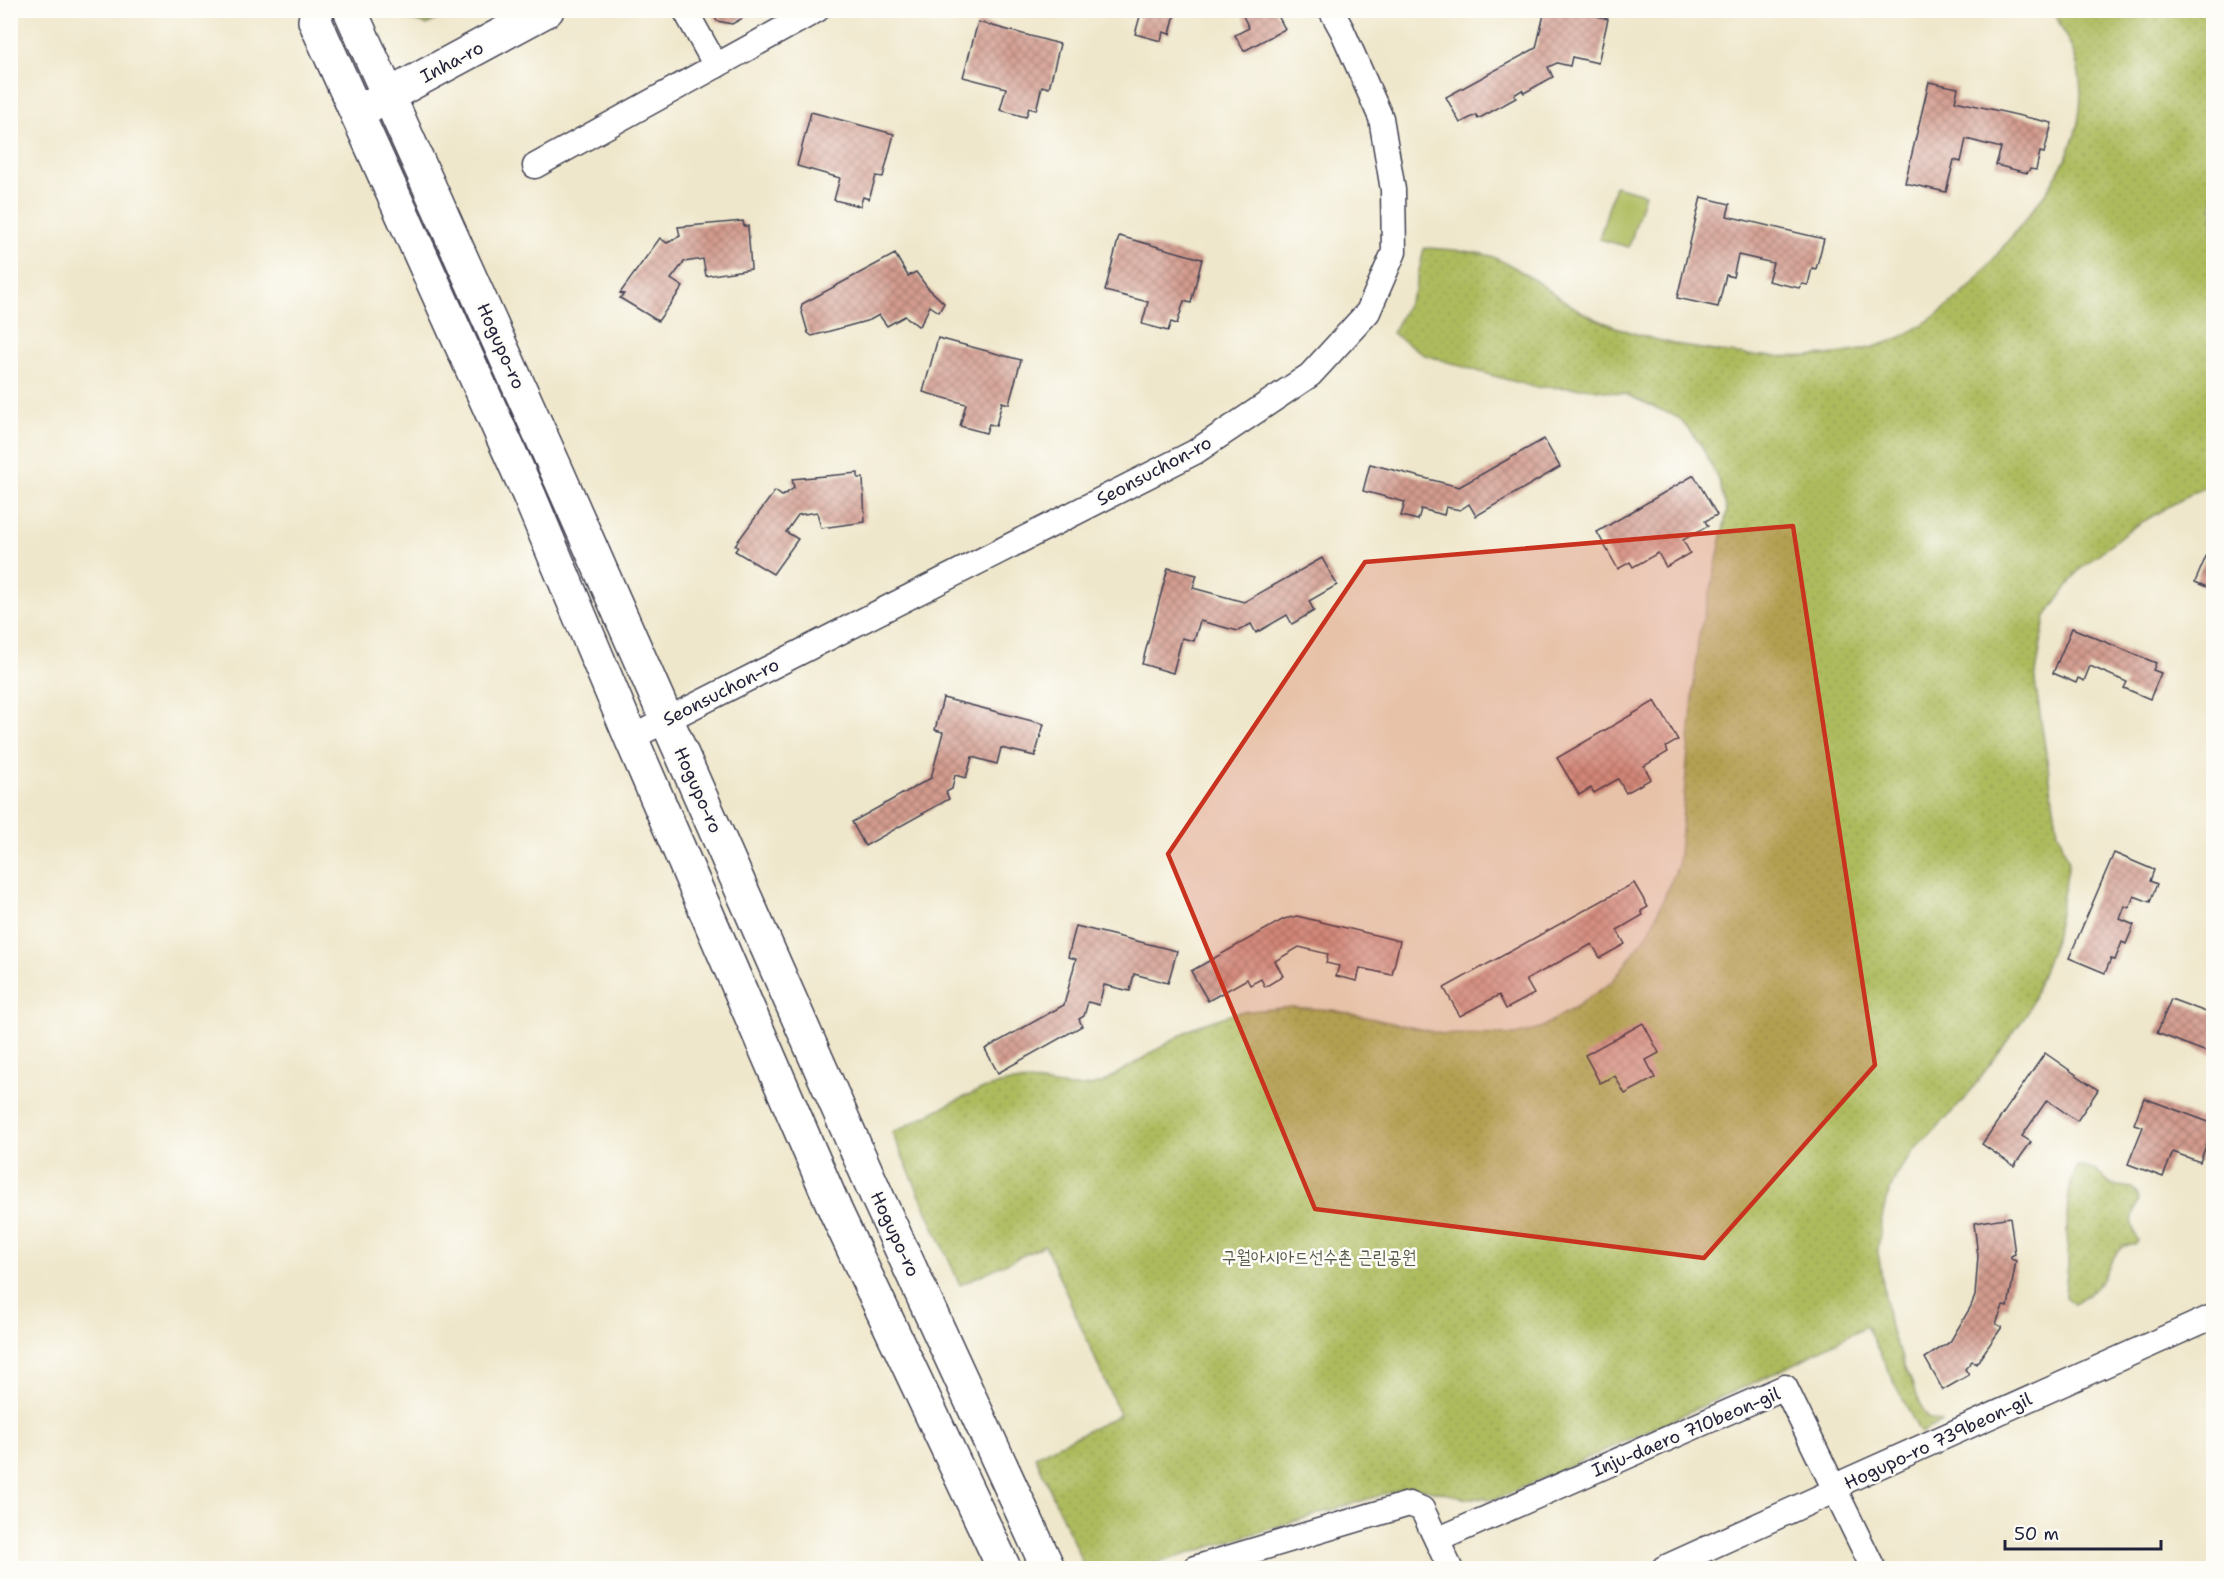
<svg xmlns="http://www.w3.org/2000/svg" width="2224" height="1579" viewBox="0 0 2224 1579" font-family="'Shantell Sans','Poor Story',sans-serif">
	<defs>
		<pattern id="grass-dots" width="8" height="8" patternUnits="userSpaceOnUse" patternTransform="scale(1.5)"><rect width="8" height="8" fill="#adbb5d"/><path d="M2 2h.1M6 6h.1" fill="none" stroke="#95a052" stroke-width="1.8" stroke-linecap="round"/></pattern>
		<pattern id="building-cross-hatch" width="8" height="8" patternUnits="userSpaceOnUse" patternTransform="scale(1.5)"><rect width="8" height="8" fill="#d39b8e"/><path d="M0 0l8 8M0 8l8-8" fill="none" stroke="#ab7e75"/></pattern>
	</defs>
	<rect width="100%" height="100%" fill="#fdfcf7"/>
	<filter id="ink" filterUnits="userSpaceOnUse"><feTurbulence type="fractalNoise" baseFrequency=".0167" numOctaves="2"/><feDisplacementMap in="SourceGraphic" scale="12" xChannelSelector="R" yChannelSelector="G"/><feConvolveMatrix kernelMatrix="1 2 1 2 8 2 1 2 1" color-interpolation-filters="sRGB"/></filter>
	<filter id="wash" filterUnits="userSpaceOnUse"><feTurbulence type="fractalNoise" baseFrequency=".008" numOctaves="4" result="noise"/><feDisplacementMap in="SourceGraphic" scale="24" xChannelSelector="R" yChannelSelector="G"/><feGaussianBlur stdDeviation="1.35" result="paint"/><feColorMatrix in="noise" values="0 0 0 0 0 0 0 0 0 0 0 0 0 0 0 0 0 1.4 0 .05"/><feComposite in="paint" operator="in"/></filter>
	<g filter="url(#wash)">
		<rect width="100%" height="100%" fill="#efe7cb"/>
		<g fill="url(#grass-dots)" stroke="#686e4c" stroke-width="1.5">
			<polygon points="388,11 451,11 427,25 389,14"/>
			<path d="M2054 11H2213V485L2197 490 2127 531 2078 571 2045 618 2035 681 2058 832 2069 862 2055 940 2027 1014 1964 1100 1915 1149 1896 1176 1886 1200 1881 1223 1878 1252 1890 1328 1924 1413 1929 1419 1942 1422 1920 1433 1866 1326 1792 1365 1497 1499 1467 1498 1411 1486 1141 1568H1085L1035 1456 1120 1415 1045 1245 960 1285 892 1133C925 1117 977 1086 1011 1082 1045 1078 1065 1094 1102 1083L1196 1026 1239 1012 1291 1007 1333 1010 1443 1034 1515 1035 1540 1028 1574 1008 1612 982 1649 932 1678 865 1698 639 1712 584 1727 511 1719 481 1701 445 1679 418 1625 394 1586 388 1534 387 1494 376 1425 355 1392 333 1415 290 1424 248C1445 249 1467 250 1487 255 1494 256 1501 261 1508 264 1535 278 1558 299 1584 313 1659 353 1815 373 1894 340 1916 331 1952 305 1969 288 1985 271 2000 250 2015 232 2056 182 2095 129 2076 60 2071 43 2060 27 2054 11Z"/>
			<path d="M2077 1166 2095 1170 2111 1185 2132 1188 2137 1193 2139 1200C2132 1218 2129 1222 2138 1241L2135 1245C2114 1241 2110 1271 2100 1282 2094 1290 2083 1300 2074 1304L2065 1297C2065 1286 2067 1275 2068 1264 2068 1232 2063 1197 2077 1166Z"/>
		</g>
		<polygon fill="#adbb5d" stroke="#686e4c" stroke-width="1.5" points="1615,186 1645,194 1629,247 1599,239"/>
		<g id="blocks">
			<g fill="url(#building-cross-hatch)">
				<polygon points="711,10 753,10 754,12 732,24 717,21"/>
				<polygon points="1135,10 1176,10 1170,34 1163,32 1161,41 1135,34 1141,13"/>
				<polygon points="1240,10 1275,10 1285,29 1244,51 1235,35 1249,28"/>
				<polygon points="1545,10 1574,10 1608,19 1598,63 1572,57 1570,66 1557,63 1548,67 1553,77 1524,93 1522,90 1514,95 1516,98 1478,119 1476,115 1460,123 1446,97 1536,48"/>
				<polygon points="978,22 1060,44 1049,88 1042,86 1036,110 1029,108 1026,117 1000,110 1006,88 963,77"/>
				<polygon points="1929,82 1958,88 1955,101 2052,123 2044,153 2040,152 2036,170 2030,169 2027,173 1996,165 2001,148 1966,139 1961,162 1954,160 1946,192 1905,183"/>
				<polygon points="811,112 894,134 883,177 876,176 869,199 863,197 860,206 834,200 840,178 797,166"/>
				<polygon points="1701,197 1730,204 1727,216 1824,239 1816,269 1812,268 1808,285 1802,284 1799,288 1768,281 1773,263 1738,255 1733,277 1726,275 1718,307 1677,298"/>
				<polygon points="743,221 744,226 748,226 751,269 706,276 703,259 684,262 671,279 683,287 658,321 620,298 624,294 620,293 660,238 667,243 680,236 678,227"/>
				<polygon points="1119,236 1202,259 1191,303 1184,301 1177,324 1171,322 1168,331 1142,324 1148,302 1105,291"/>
				<polygon points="895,254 908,276 916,272 927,287 944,303 939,312 930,306 921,324 918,326 905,316 887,326 879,315 870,320 812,336 808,333 801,309 802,304"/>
				<polygon points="938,338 1021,360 1009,404 1002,402 996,426 989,424 986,433 960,426 966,404 923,392"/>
				<polygon points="1544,439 1560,467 1476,516 1469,504 1460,510 1446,507 1444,515 1421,509 1418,520 1401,516 1405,502 1363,491 1370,464 1459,487"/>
				<polygon points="858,473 858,478 863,478 865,522 821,528 817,512 798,515 786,532 798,539 773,574 735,551 738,547 735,545 775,491 782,496 794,488 792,479"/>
				<polygon points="1694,475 1717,515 1705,521 1708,526 1683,540 1690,553 1666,567 1658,553 1633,567 1630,562 1618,569 1597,532"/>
				<polygon points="2214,538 2214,590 2195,582"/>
				<polygon points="1322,558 1337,585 1309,601 1314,611 1292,624 1287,615 1256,633 1251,624 1238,631 1200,621 1194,641 1182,638 1173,673 1142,664 1168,568 1197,575 1193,588 1244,602"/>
				<polygon points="2072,628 2156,663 2153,670 2161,673 2150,699 2124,688 2127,682 2090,666 2084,681 2078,678 2076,683 2053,673"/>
				<polygon points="943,698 1044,724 1035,756 1001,748 997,764 972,757 966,778 955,775 952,789 946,792 949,799 865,846 852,822 931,778 943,732 935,730"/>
				<polygon points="1655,701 1678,740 1666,747 1668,752 1644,766 1651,779 1626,793 1618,779 1594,793 1591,788 1579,795 1557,758"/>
				<polygon points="2114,853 2154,870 2150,881 2157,884 2150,902 2134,896 2129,908 2125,906 2120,919 2134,925 2126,944 2122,942 2115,960 2111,959 2105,973 2069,958"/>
				<polygon points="1634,883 1648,907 1641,911 1643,915 1617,930 1625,944 1600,958 1592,944 1526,980 1534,994 1506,1009 1499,995 1460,1016 1444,988"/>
				<polygon points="1297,916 1400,941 1392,975 1360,968 1357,981 1336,976 1339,966 1326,963 1328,954 1299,947 1275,961 1283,976 1265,987 1261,979 1250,985 1247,979 1208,1001 1191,971 1284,919"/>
				<polygon points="1076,926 1177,951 1168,983 1134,974 1130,991 1104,985 1099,1005 1088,1002 1084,1016 1079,1019 1082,1026 998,1073 985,1049 1064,1005 1076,959 1068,957"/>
				<polygon points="2171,999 2214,1015 2214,1055 2157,1033"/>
				<polygon points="1643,1023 1659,1053 1646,1060 1655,1078 1625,1094 1615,1076 1600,1083 1585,1055"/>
				<polygon points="2045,1053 2098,1090 2077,1121 2047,1100 2022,1136 2031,1142 2014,1166 1982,1144"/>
				<polygon points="2144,1098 2214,1124 2200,1162 2173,1152 2163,1177 2128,1164 2143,1127 2134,1124"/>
				<polygon points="2010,1217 2015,1254 2011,1256 2011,1259 2016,1261 2008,1307 2003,1306 1996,1324 2002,1327 1976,1364 1972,1361 1965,1369 1969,1375 1943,1390 1925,1358 1950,1342 1970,1308 1975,1296 1978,1256 1974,1223"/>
			</g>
		</g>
	</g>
	<g filter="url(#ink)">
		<use href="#blocks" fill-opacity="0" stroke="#414051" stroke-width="1.5"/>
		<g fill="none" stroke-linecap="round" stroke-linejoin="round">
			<defs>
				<g id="minor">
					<polyline points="685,10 716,66"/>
					<polyline points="535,166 817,10"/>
					<polyline points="631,738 1195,452 1310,375 1368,312 1394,252 1393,190 1381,118 1342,30 1331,10"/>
					<polyline points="1437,1540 1785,1387 1873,1568"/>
					<polyline points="1195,1568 1409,1504 1422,1509 1450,1568"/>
					<polyline points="1664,1568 1836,1490 1846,1481 2214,1316"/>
				</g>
				<g id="secondary">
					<polyline points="317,10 315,21 529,495 631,738 836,1212 1004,1568"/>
					<polyline points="350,10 556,469 876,1194 1048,1568"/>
					<polyline points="369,106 547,10"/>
				</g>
			</defs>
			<use href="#minor" stroke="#414051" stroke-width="27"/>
			<use href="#secondary" stroke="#414051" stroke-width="36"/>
			<use href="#minor" stroke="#fff" stroke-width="24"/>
			<use href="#secondary" stroke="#fff" stroke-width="33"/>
		</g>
	</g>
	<path fill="#c8321e" fill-opacity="0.2" stroke="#c8321e" stroke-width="4.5" stroke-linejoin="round" d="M1793 526 1875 1065 1704 1258 1315 1209 1168 854 1365 562Z"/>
	<g text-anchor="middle" stroke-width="5" stroke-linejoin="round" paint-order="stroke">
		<g font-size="18" fill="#22223b" stroke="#fdfcf7">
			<text transform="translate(452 62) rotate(-28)" y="6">Inha-ro</text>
			<text transform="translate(501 346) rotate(66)" y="6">Hogupo-ro</text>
			<text transform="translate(1154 471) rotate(-28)" y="6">Seonsuchon-ro</text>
			<text transform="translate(721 692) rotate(-27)" y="6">Seonsuchon-ro</text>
			<text transform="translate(698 790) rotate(66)" y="6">Hogupo-ro</text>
			<text transform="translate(895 1234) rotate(65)" y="6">Hogupo-ro</text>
			<text transform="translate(1686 1432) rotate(-23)" y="6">Inju-daero 710beon-gil</text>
			<text transform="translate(1938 1441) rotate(-25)" y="6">Hogupo-ro 739beon-gil</text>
		</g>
		<g font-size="18" fill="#535847" stroke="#fdfcf7">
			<text x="1319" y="1263">구월아시아드선수촌 근린공원</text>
		</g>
	</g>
	<rect width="2224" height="1579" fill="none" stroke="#fdfcf7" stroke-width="36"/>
	<path d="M2005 1540v9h156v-9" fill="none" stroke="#22223b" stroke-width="3"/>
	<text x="2014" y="1540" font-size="18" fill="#22223b" stroke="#fdfcf7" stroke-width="4.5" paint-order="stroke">50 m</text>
</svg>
